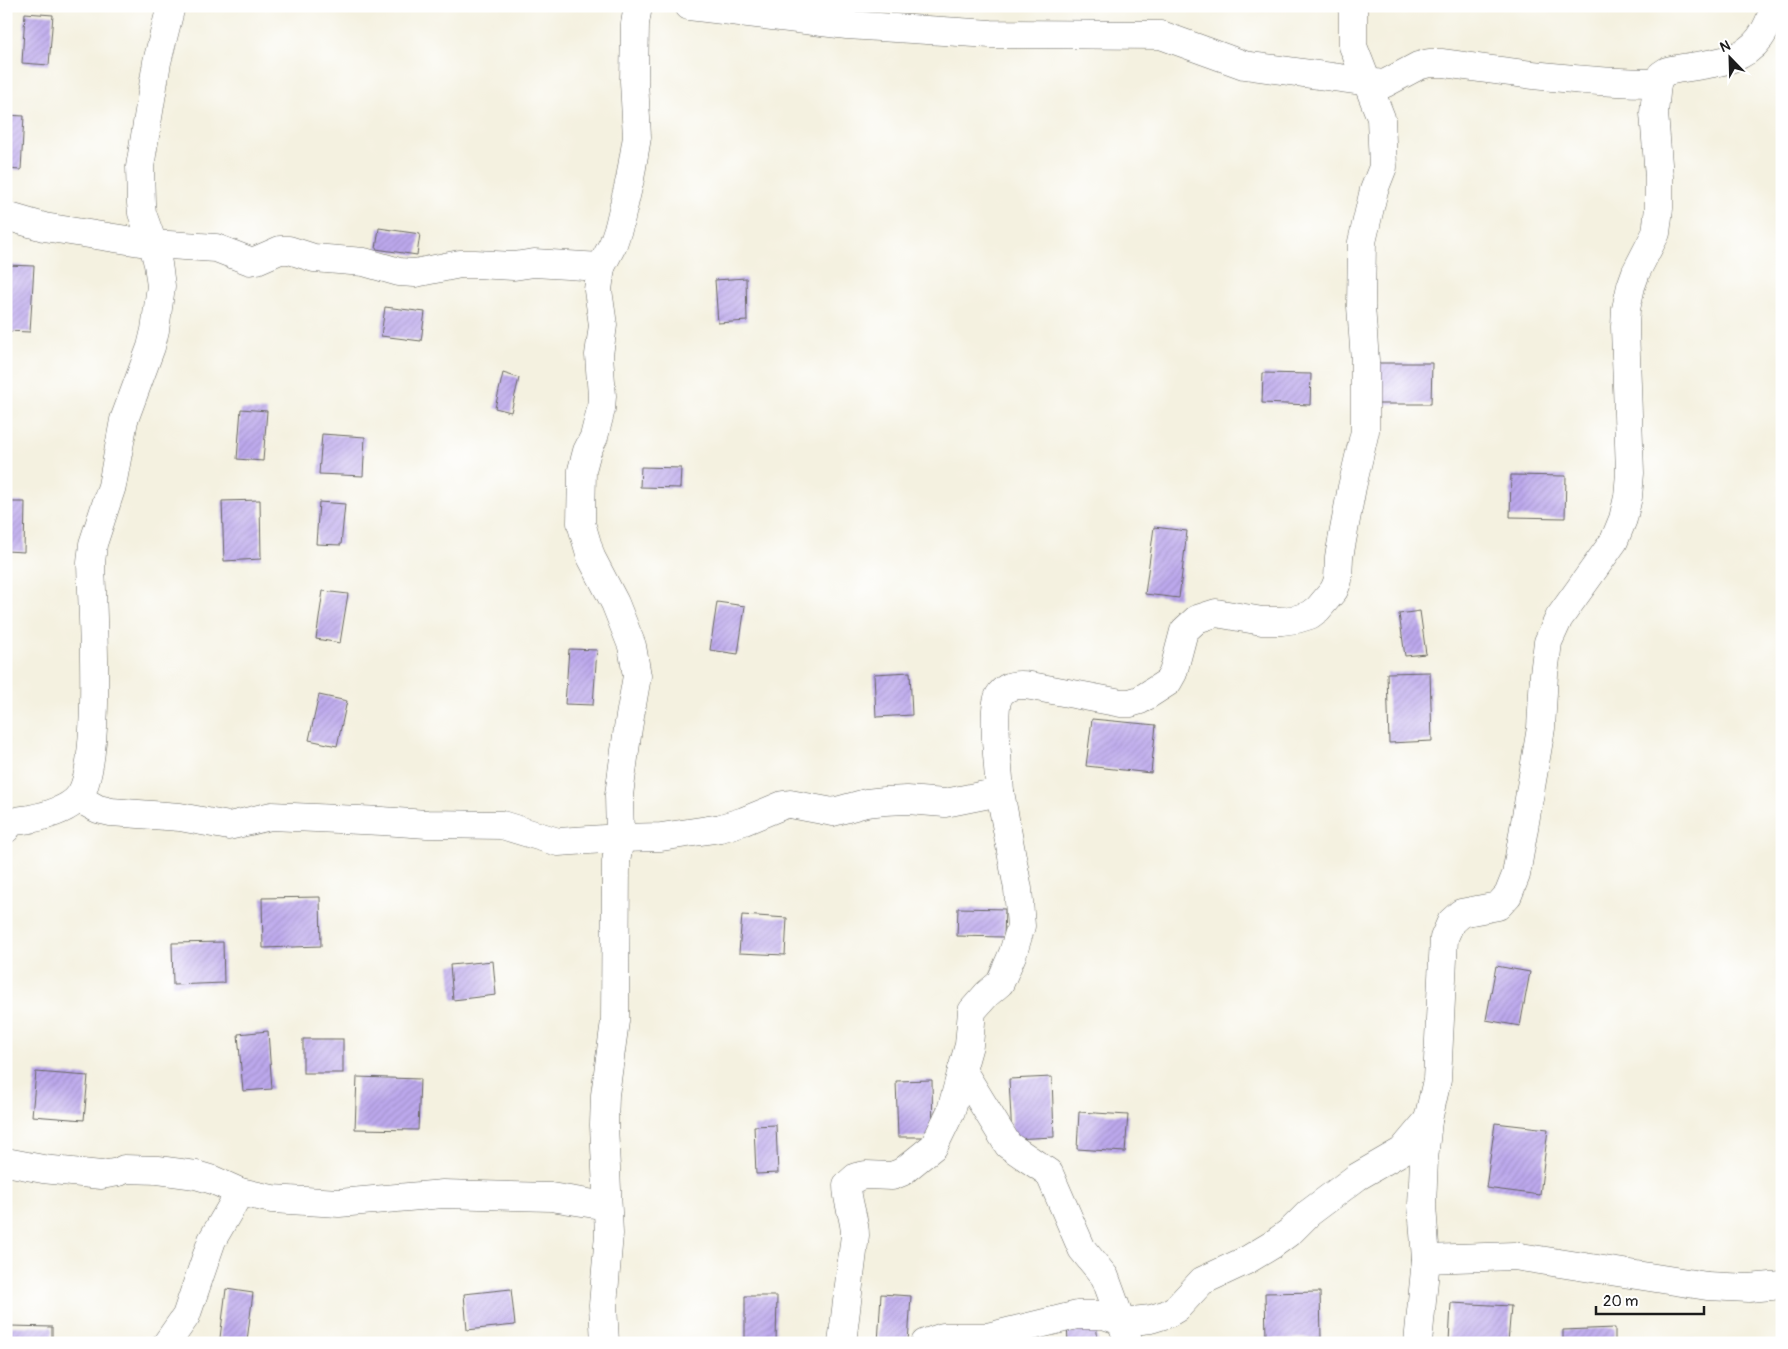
<svg xmlns="http://www.w3.org/2000/svg" width="1788" height="1349" viewBox="0 0 1788 1349" font-family="Pangolin,sans-serif">
	<defs>
		<pattern id="building-hatch" width="6" height="6" patternUnits="userSpaceOnUse" patternTransform="scale(1.25)"><rect width="6" height="6" fill="#bca8ec"/><path d="M-1 1l2-2M0 6l6-6M5 7l2-2" fill="none" stroke="#a190ca"/></pattern>
	</defs>
	<rect width="100%" height="100%" fill="#fff"/>
	<filter id="ink" filterUnits="userSpaceOnUse"><feTurbulence type="fractalNoise" baseFrequency=".02" numOctaves="2"/><feDisplacementMap in="SourceGraphic" scale="10" xChannelSelector="R" yChannelSelector="G"/><feConvolveMatrix kernelMatrix="1 2 1 2 8 2 1 2 1" color-interpolation-filters="sRGB"/></filter>
	<filter id="wash" filterUnits="userSpaceOnUse"><feTurbulence type="fractalNoise" baseFrequency=".0096" numOctaves="4" result="noise"/><feDisplacementMap in="SourceGraphic" scale="20" xChannelSelector="R" yChannelSelector="G"/><feGaussianBlur stdDeviation="1.12" result="paint"/><feColorMatrix in="noise" values="0 0 0 0 0 0 0 0 0 0 0 0 0 0 0 0 0 1.4 0 .05"/><feComposite in="paint" operator="in"/></filter>
	<g filter="url(#wash)">
		<rect width="100%" height="100%" fill="#f4f1e0"/>
		<g id="blocks">
			<g fill="url(#building-hatch)">
				<polygon points="338,6 365,6 365,9 338,8"/>
				<polygon points="25,13 53,15 49,65 22,63"/>
				<polygon points="6,115 24,116 21,170 6,169"/>
				<polygon points="379,228 420,234 417,255 376,249"/>
				<polygon points="6,265 34,266 30,332 6,331"/>
				<polygon points="746,278 747,321 718,323 715,280"/>
				<polygon points="385,307 425,312 421,341 381,336"/>
				<polygon points="1368,363 1432,363 1431,404 1367,404"/>
				<polygon points="503,373 519,378 511,412 495,408"/>
				<polygon points="1263,373 1311,374 1310,405 1262,403"/>
				<polygon points="241,409 267,411 263,461 237,459"/>
				<polygon points="322,434 365,437 363,476 319,474"/>
				<polygon points="641,467 681,468 680,488 640,487"/>
				<polygon points="1511,475 1566,476 1565,518 1510,517"/>
				<polygon points="260,500 261,559 224,561 222,501"/>
				<polygon points="6,502 25,502 24,552 6,551"/>
				<polygon points="319,502 345,504 341,545 316,544"/>
				<polygon points="1154,527 1187,531 1179,598 1145,594"/>
				<polygon points="323,591 348,594 340,643 316,639"/>
				<polygon points="717,602 745,606 738,654 710,650"/>
				<polygon points="1420,611 1426,654 1405,656 1399,614"/>
				<polygon points="569,649 597,650 593,705 565,704"/>
				<polygon points="910,672 912,715 876,717 874,674"/>
				<polygon points="1430,672 1432,741 1389,743 1387,673"/>
				<polygon points="319,695 347,701 337,746 309,740"/>
				<polygon points="1092,719 1156,725 1151,773 1086,766"/>
				<polygon points="320,897 321,946 263,948 262,898"/>
				<polygon points="958,908 1005,909 1004,937 957,936"/>
				<polygon points="742,915 787,918 785,955 739,953"/>
				<polygon points="223,942 224,983 173,985 172,943"/>
				<polygon points="493,961 496,995 453,1000 450,965"/>
				<polygon points="1496,966 1530,972 1520,1026 1486,1020"/>
				<polygon points="268,1031 272,1089 243,1091 238,1034"/>
				<rect x="303" y="1039" width="40" height="34"/>
				<polygon points="36,1072 88,1076 84,1120 32,1116"/>
				<polygon points="357,1077 420,1079 418,1130 355,1129"/>
				<polygon points="1052,1077 1054,1137 1012,1139 1009,1079"/>
				<polygon points="932,1080 933,1137 898,1137 896,1081"/>
				<polygon points="1079,1112 1128,1115 1125,1152 1077,1149"/>
				<polygon points="1495,1123 1548,1129 1540,1195 1486,1188"/>
				<polygon points="776,1125 778,1173 756,1174 754,1126"/>
				<polygon points="226,1289 253,1293 247,1341 220,1338"/>
				<polygon points="511,1289 515,1325 467,1330 464,1294"/>
				<polygon points="1320,1292 1321,1338 1266,1339 1265,1293"/>
				<polygon points="881,1294 911,1296 908,1343 878,1343"/>
				<polygon points="745,1296 777,1296 776,1343 745,1343"/>
				<polygon points="1451,1303 1511,1306 1508,1343 1449,1343"/>
				<polygon points="1096,1322 1098,1343 1068,1343 1067,1324"/>
				<polygon points="11,1326 52,1327 52,1343 11,1343"/>
				<polygon points="1615,1328 1615,1343 1563,1343 1563,1330"/>
				<polygon points="1695,1339 1695,1343 1661,1343 1661,1341"/>
			</g>
		</g>
	</g>
	<g filter="url(#ink)">
		<use href="#blocks" fill-opacity="0" stroke="#686761" stroke-width="1"/>
		<g fill="none" stroke-linecap="round" stroke-linejoin="round">
			<defs>
				<g id="minor">
					<polyline points="171,6 157,62 140,167 141,203 142,213 153,244 216,248 250,261 257,260 280,250 289,250 314,258 364,262 399,272 415,273 460,264 475,264 514,266 534,263 601,267 613,244 619,226 630,179 637,137 634,81 635,24 638,6"/>
					<path d="M689 6 847 25 991 34 1161 35 1244 65 1384 84 1418 66 1429 63H1443C1514 73 1585 83 1657 83"/>
					<path d="M6 216 44 227 153 244 158 264 161 286 155 330 151 347 124 420 112 486 93 544 91 563C92 607 103 768 78 798 67 810 45 816 30 819 25 820 15 820 11 823 9 824 8 827 6 829"/>
					<path d="M601 267 598 290 603 325 599 355 602 396 601 409 594 437 587 451 582 470 581 523 591 557 615 603 632 646 637 676 628 728 619 795 620 838 661 837 721 828 744 821 783 805 790 804 833 812 866 803 885 801 907 800 945 803 1000 792C999 772 991 710 999 696 1006 684 1019 684 1031 686L1121 703H1130L1140 700 1168 682 1173 673 1184 631 1197 619 1216 613 1262 621H1282L1297 619 1310 615 1318 609 1334 590 1338 580 1339 557 1352 487 1365 431V361L1361 306 1362 242 1374 190 1383 167 1381 118 1353 46V6"/>
					<polyline points="1000,792 1018,889 1021,926 1013,953 1000,983 987,994 972,1011 969,1045 962,1070 1008,1145 1049,1173 1082,1249 1105,1277 1129,1343"/>
					<polyline points="78,798 98,809 111,812 180,817 229,826 271,816 382,821 427,824 502,825 558,842 620,838 616,862 615,1021 605,1095 604,1125 609,1234 603,1305 605,1343"/>
					<polyline points="6,1162 43,1169 101,1175 119,1172 124,1169 158,1170 196,1175 213,1180 240,1192 272,1199 339,1203 443,1194 551,1197 607,1206"/>
					<polyline points="1426,1259 1514,1256 1707,1286 1749,1288 1782,1285"/>
					<polyline points="167,1343 186,1316 212,1240 240,1192"/>
					<path d="M842 1343 855 1235C855 1218 847 1203 847 1185L856 1177 866 1175 892 1176 902 1172 934 1146 951 1111 962 1070"/>
					<polyline points="925,1343 943,1337 987,1337 1077,1315 1104,1315 1121,1321 1132,1321 1151,1319 1167,1314 1177,1308 1202,1281 1247,1260 1272,1245 1291,1231 1309,1213 1357,1177 1402,1151 1428,1120"/>
					<path d="M1418 1343 1426 1259 1422 1206 1424 1159 1428 1120 1437 1080 1444 938 1451 922 1461 913 1498 906 1508 895 1516 875 1541 728 1544 674 1548 642 1559 618 1614 541 1623 519 1628 497 1630 473 1625 327 1626 309 1631 286 1636 272 1656 233 1659 208V177L1654 113 1657 83 1661 75 1667 71C1699 63 1739 67 1760 38 1767 28 1772 18 1773 6"/>
				</g>
			</defs>
			<use href="#minor" stroke="#686761" stroke-width="29"/>
			<use href="#minor" stroke="#fff" stroke-width="28"/>
		</g>
	</g>
	<rect width="1788" height="1349" fill="none" stroke="#fff" stroke-width="25"/>
	<g transform="translate(1730 58) rotate(337)" stroke="#ffffff" stroke-width="4" paint-order="stroke">
	<path d="M0-4L9 19L0 12L-9 19Z" fill="#1c1c1c"/>
	<text y="-8" font-size="14" font-weight="bold" text-anchor="middle" fill="#1c1c1c">N</text>
	</g>
	<path d="M1596 1306v8h108v-8" fill="none" stroke="#1c1c1c" stroke-width="2.5"/>
	<text x="1603" y="1306" font-size="15" fill="#1c1c1c" stroke="#ffffff" stroke-width="4" paint-order="stroke">20 m</text>
</svg>
